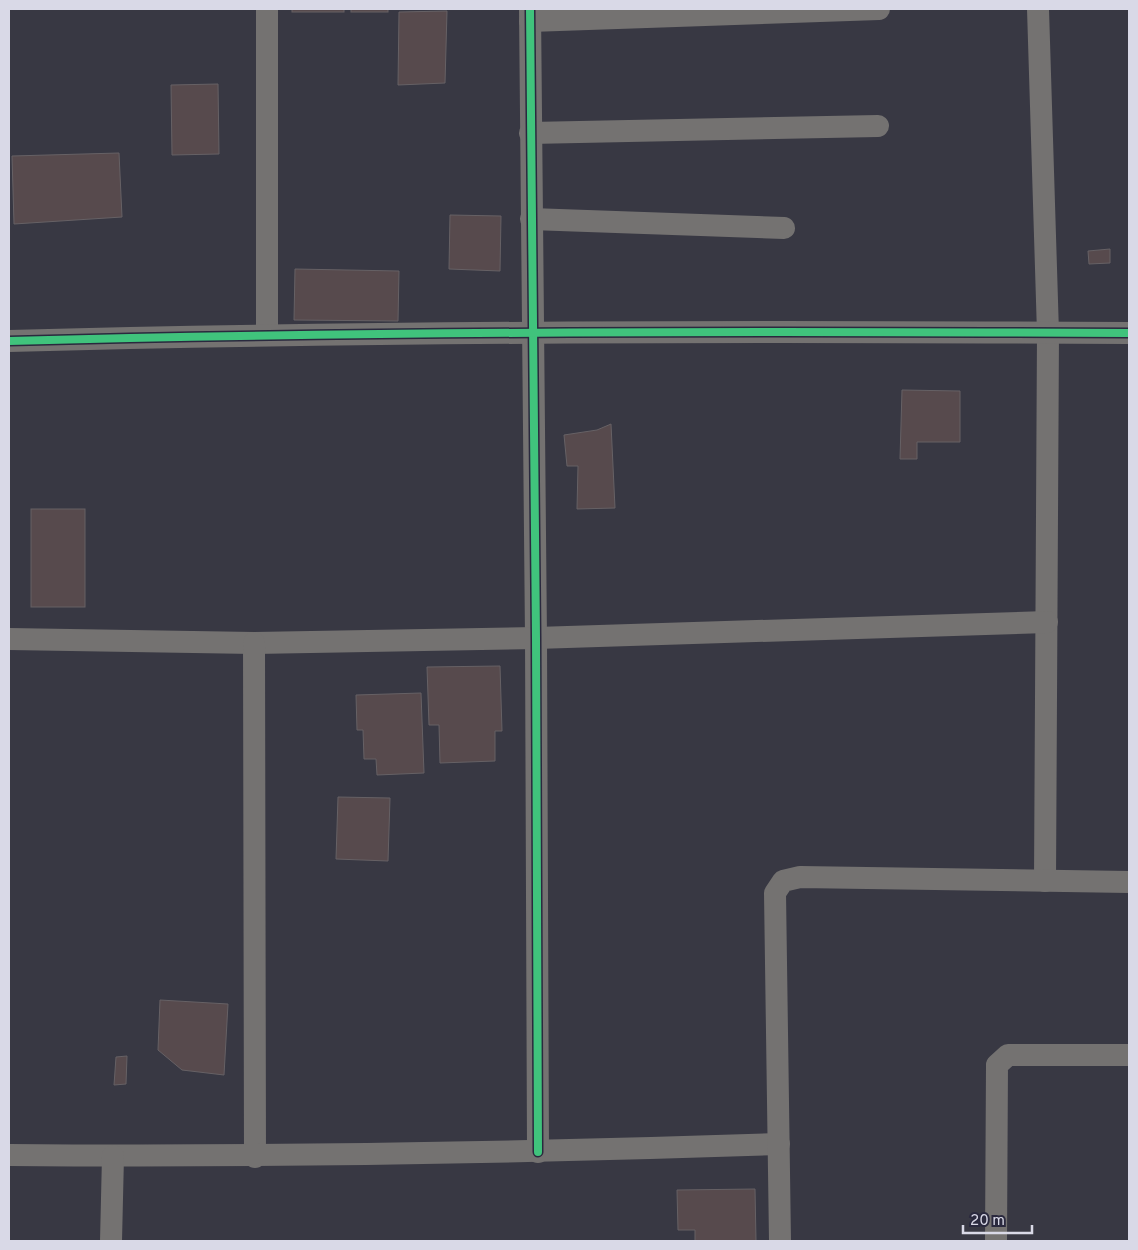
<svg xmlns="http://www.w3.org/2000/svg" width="1138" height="1250" viewBox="0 0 1138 1250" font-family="Overpass,sans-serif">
	<rect width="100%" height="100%" fill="#383843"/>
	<g fill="#574a4d" stroke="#666165">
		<rect x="292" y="9" width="52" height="3"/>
		<rect x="351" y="9" width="37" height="3"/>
		<polygon points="447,11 445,83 398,85 399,12"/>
		<polygon points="218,84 219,154 172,155 171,85"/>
		<polygon points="119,153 122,217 14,224 12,156"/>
		<polygon points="450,215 501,216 500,271 449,269"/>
		<polygon points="1110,249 1110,263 1089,264 1088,251"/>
		<polygon points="295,269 399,271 398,321 294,320"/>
		<polygon points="902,390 960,391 960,442 917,442 917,459 900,459"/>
		<polygon points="611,424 615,508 577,509 578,466 567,466 564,435 597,430"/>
		<rect x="31" y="509" width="54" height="98"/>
		<polygon points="500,666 502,731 495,731 495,761 440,763 439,725 429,725 427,667"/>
		<polygon points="421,693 424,773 377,775 376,759 364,759 363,730 357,730 356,695"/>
		<polygon points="338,797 390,798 388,861 336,859"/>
		<polygon points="160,1000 228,1004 224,1075 182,1070 158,1050"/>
		<polygon points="127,1056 126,1084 114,1085 116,1057"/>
		<polygon points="755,1189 756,1241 695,1241 695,1230 678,1230 677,1190"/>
	</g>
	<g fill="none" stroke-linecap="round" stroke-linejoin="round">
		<g stroke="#747271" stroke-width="22">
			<polyline points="267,9 267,334"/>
			<polyline points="530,9 536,638 538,1152"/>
			<polyline points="1038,9 1048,333 1045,881"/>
			<polyline points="530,21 879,9"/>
			<polyline points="530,133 878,126"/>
			<polyline points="531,219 784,228"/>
			<path d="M9 341C382 331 756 331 1129 333"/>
			<polyline points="9,639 254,643 536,638 1047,622"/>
			<polyline points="254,643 255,1157"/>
			<path d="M9 1155C266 1157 522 1153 779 1144"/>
			<polyline points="111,1241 113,1156"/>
			<polyline points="780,1241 775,893 783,881 800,877 1129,882"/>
			<polyline points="996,1241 997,1065 1008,1055 1129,1055"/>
		</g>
		<defs>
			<g id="cycleway">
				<polyline points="530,9 536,638 538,1152"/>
				<path d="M9 341C382 331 756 331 1129 333"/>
			</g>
		</defs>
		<use href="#cycleway" stroke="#2a293e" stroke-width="11"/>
		<use href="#cycleway" stroke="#40c37c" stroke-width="8"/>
	</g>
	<rect width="1138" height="1250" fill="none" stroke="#d9d9e7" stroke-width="20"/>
	<path d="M963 1225v8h69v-8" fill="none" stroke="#d9d9e7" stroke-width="2.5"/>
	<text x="970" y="1225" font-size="15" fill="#d9d9e7" stroke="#2a293e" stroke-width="4" paint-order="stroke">20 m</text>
</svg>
